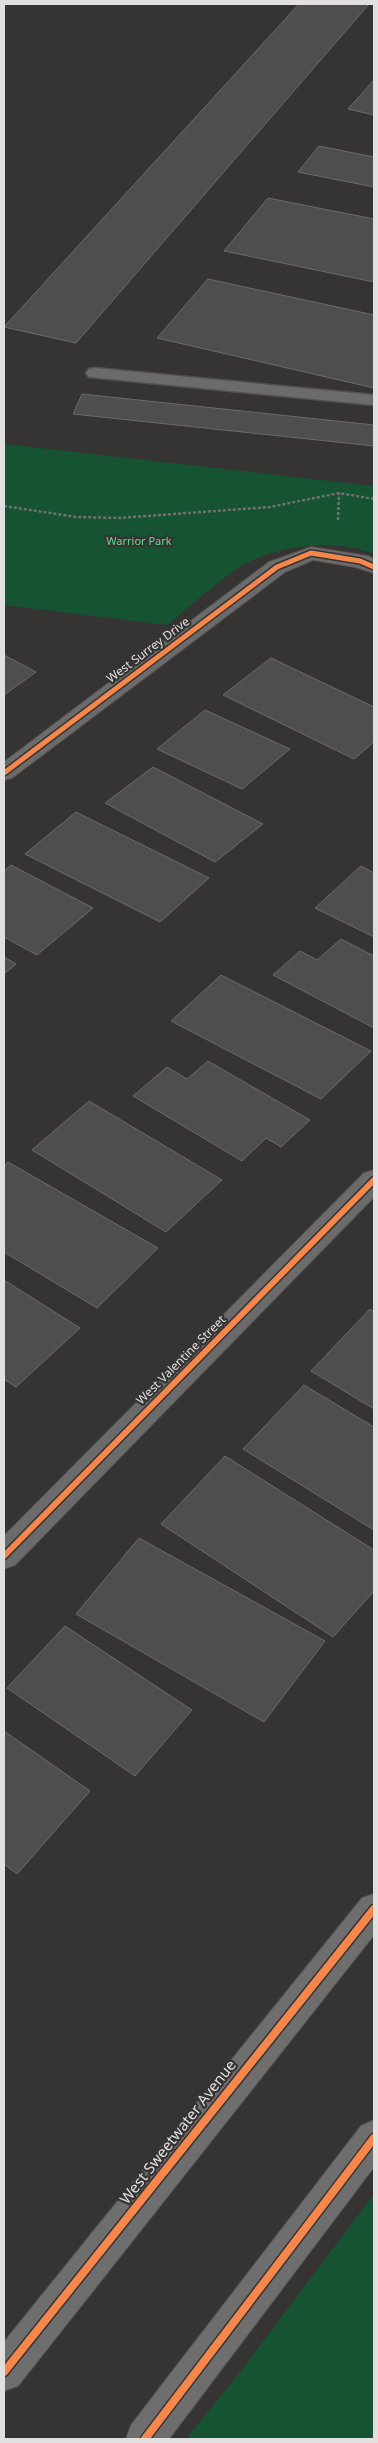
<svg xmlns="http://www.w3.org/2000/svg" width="378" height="2443" viewBox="0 0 378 2443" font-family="'Noto Sans',sans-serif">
	<rect width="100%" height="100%" fill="#353433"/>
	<g fill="#155332">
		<path d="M4 444 374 486V554C339 538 276 545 243 565 216 582 192 605 167 625L4 605Z"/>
		<polygon points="374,2194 374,2439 186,2439 237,2376"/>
	</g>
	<g fill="#4f4e4e" stroke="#6c6b6b">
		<polygon points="299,4 369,4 76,343 4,327"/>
		<polygon points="374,80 374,115 348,109"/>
		<polygon points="319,146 374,157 374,187 298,172"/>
		<polygon points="268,198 374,219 374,282 224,251"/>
		<polygon points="208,279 374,315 374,388 157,338"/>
		<polygon points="82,394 374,425 374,446 73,414"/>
		<polygon points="4,655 36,672 4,695"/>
		<polygon points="271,658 374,707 374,742 354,759 223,695"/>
		<polygon points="205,710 290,749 242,789 157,749"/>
		<polygon points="153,767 263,824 215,862 105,803"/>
		<polygon points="76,812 209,878 160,922 25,854"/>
		<polygon points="11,865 93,908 37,955 4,937 4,871"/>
		<polygon points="361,866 374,873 374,937 315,908"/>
		<polygon points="341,939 374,956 374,1028 273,975 300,951 317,960"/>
		<polygon points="4,957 16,964 4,974"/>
		<polygon points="221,975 371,1051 321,1099 171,1021"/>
		<polygon points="208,1061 310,1120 281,1147 266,1138 242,1161 133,1096 167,1067 187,1079"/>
		<polygon points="89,1101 222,1180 166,1232 32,1150"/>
		<polygon points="8,1162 158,1248 97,1308 4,1252 4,1166"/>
		<polygon points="4,1280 80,1328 16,1387 4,1379"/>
		<polygon points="370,1309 374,1312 374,1409 311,1371"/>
		<polygon points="304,1385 374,1427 374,1530 243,1449"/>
		<polygon points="225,1456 374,1550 374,1591 333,1637 161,1524"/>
		<polygon points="139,1538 325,1641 264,1722 76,1614"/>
		<polygon points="65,1626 192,1710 135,1776 7,1688"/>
		<polygon points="4,1731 90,1791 17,1874 4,1864"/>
	</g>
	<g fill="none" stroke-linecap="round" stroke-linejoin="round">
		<defs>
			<polygon id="lane" points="95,368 374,395 374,405 89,377 86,373 89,369"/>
			<g id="street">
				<polygon points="311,547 368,556 374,559 374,573 355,567 313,560 285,572 12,778 4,780 4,762 269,562"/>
				<polygon points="374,1170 374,1197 15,1565 4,1569 4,1536 364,1173"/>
			</g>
			<g id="secondary">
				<polygon points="374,1894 374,1935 18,2386 4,2391 4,2342 362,1898"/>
				<polygon points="374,2120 374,2167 169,2439 126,2439 131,2425 361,2126"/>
			</g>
		</defs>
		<use href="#lane" stroke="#51504f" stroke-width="3"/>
		<use href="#street" stroke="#51504f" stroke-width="2"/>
		<use href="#secondary" stroke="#51504f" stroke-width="2"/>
		<g stroke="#727171" stroke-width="2.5" stroke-dasharray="3 2" stroke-linecap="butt">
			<polyline points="4,506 76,517 119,518 270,507 339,493 374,499"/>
			<polyline points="338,520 339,493"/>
		</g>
		<use href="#lane" fill="#6c6b6b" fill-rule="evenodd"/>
		<use href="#street" fill="#6c6b6b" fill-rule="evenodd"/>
		<use href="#secondary" fill="#6f6e6e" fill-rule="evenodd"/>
		<defs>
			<polyline id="cycleway-far2" points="4,773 277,567 311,553 360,561 374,567"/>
			<polyline id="cycleway-far1" points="4,1556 374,1180"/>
			<g id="cycleway">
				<polyline points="4,2372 374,1909"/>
				<polyline points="145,2439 374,2138"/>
			</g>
		</defs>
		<use href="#cycleway-far2" stroke="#363432" stroke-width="8"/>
		<use href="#cycleway-far1" stroke="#363432" stroke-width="9"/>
		<use href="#cycleway" stroke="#363432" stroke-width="11"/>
		<use href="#cycleway-far2" stroke="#f5874c" stroke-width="5"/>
		<use href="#cycleway-far1" stroke="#f5874c" stroke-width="6"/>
		<use href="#cycleway" stroke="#f5874c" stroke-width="8"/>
	</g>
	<g text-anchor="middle" stroke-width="4.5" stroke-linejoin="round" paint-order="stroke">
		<g font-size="11" fill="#61dc93" stroke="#363432">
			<text x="139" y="545">Warrior Park</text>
		</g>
		<g font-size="12" fill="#e2e0df" stroke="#363432">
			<text transform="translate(148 650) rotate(-37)" y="4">West Surrey Drive</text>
			<text transform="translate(181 1360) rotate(-45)" y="4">West Valentine Street</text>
		</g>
		<g font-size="15" fill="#e2e0df" stroke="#363432">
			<text transform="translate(178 2132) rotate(-52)" y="5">West Sweetwater Avenue</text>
		</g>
	</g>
	<rect width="378" height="2443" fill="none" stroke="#e2e0df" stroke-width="10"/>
</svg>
